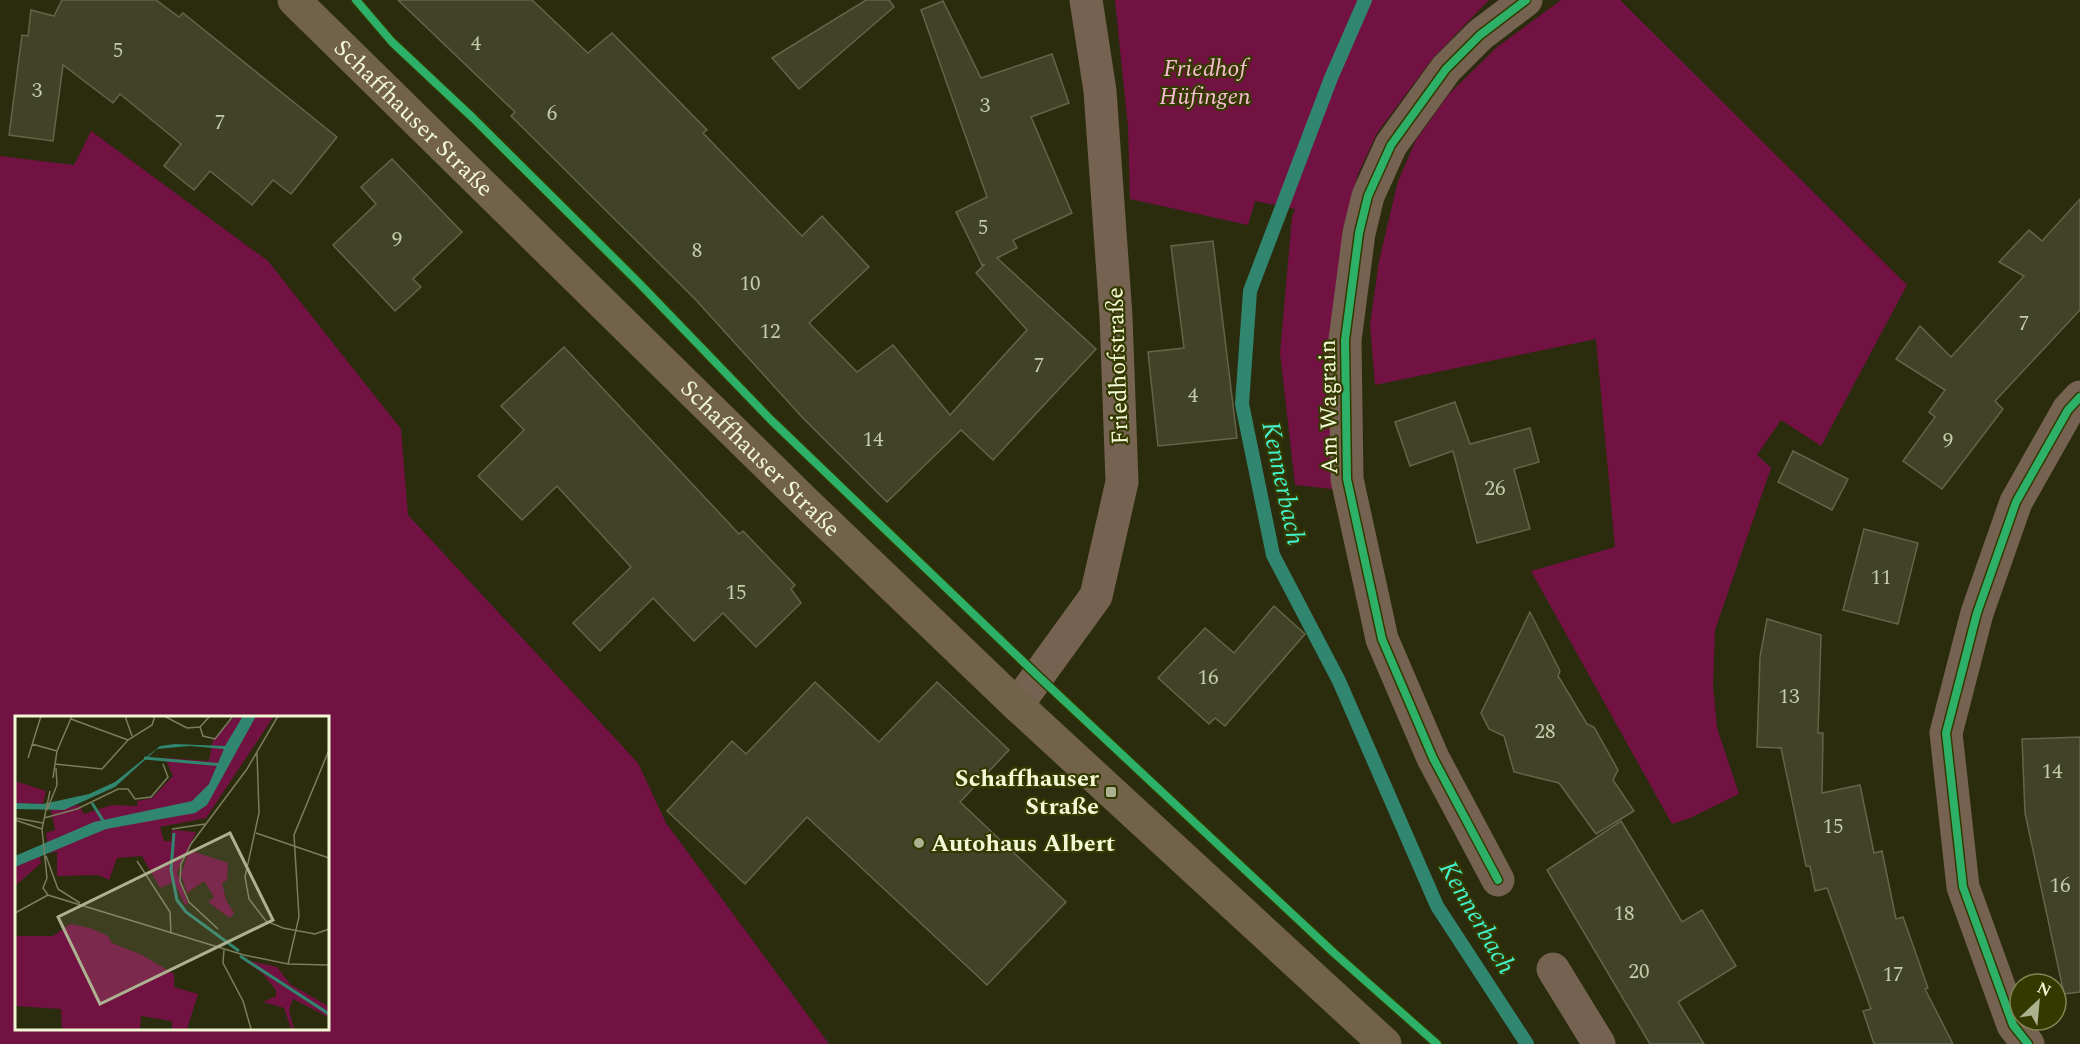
<svg xmlns="http://www.w3.org/2000/svg" width="2080" height="1044" viewBox="0 0 2080 1044" font-family="Spectral,serif">
	<rect width="100%" height="100%" fill="#2a2c0d"/>
	<g fill="#721242" fill-rule="evenodd">
		<polygon points="1115,0 1489,0 1432,59 1377,133 1358,174 1343,229 1332,489 1295,485 1280,353 1292,217 1295,209 1255,201 1248,225 1130,199 1128,127"/>
		<polygon points="1561,0 1620,0 1907,285 1821,446 1781,420 1757,455 1771,468 1715,630 1713,686 1717,728 1739,794 1690,818 1672,824 1531,571 1615,547 1596,339 1375,385 1370,325 1379,261 1398,181 1416,140 1449,94 1497,47"/>
		<path d="M91 131 268 261 401 429 408 515 638 763 666 823 829 1044H0V156L74 165ZM16 717H327V1028H16Z"/>
	</g>
	<g fill="none" stroke-linecap="round" stroke-linejoin="round">
		<polyline stroke="#31866f" stroke-width="14" points="1365,0 1331,78 1250,291 1242,404 1273,555 1339,681 1437,906 1527,1044"/>
	</g>
	<g fill="#404327" stroke="#62654a" stroke-width="1.5">
		<polygon points="62,0 156,0 179,17 183,13 337,137 291,194 273,180 252,205 210,171 194,190 164,166 181,144 120,94 113,103 63,65 53,141 9,135 22,35 28,36 31,10 54,16"/>
		<polygon points="398,0 532,0 588,53 612,33 707,130 703,133 802,236 822,216 869,267 809,323 857,372 893,345 950,415 1027,330 976,273 985,264 982,265 956,212 987,197 921,10 943,1 981,78 1052,54 1069,103 1031,117 1072,213 1013,240 1017,248 997,258 1096,349 993,460 961,430 887,502 801,416 695,299 511,116 515,112"/>
		<polygon points="866,0 889,0 894,7 799,89 772,58"/>
		<polygon points="392,159 462,232 413,279 421,287 395,311 333,245 376,204 361,187"/>
		<polygon points="2080,199 2080,310 1995,401 2003,409 1942,489 1903,461 1935,417 1929,412 1945,390 1896,359 1920,326 1951,357 2024,276 1999,262 2029,230 2042,241"/>
		<polygon points="1213,241 1237,438 1158,446 1148,352 1184,348 1171,246"/>
		<polygon points="564,347 739,534 743,531 795,585 791,589 801,603 756,647 723,613 694,641 653,598 600,651 573,623 631,567 557,486 522,520 478,476 524,430 501,406"/>
		<polygon points="1455,402 1470,444 1530,428 1539,462 1514,469 1530,529 1477,543 1453,451 1410,466 1395,422"/>
		<polygon points="1793,451 1848,479 1832,510 1778,482"/>
		<polygon points="1864,529 1918,543 1898,624 1843,610"/>
		<polygon points="1274,606 1305,634 1225,726 1215,718 1209,724 1158,678 1205,628 1234,653"/>
		<polygon points="1530,612 1560,671 1558,676 1587,724 1594,727 1618,770 1613,780 1634,811 1596,834 1559,783 1514,772 1504,736 1489,729 1481,713"/>
		<polygon points="1767,619 1821,635 1818,733 1823,733 1822,793 1860,785 1874,853 1882,851 1896,919 1903,917 1928,988 1925,989 1953,1044 1874,1044 1863,1011 1871,1009 1827,888 1815,891 1810,866 1806,866 1781,748 1757,747 1760,657"/>
		<polygon points="815,682 879,742 937,682 1009,750 960,802 1066,902 987,985 807,817 745,884 667,811 732,741 746,754"/>
		<polygon points="2080,737 2080,992 2064,994 2025,813 2022,739"/>
		<polygon points="1621,821 1682,922 1702,910 1736,966 1678,1002 1704,1044 1650,1044 1547,870"/>
	</g>
	<g fill="none" stroke-linecap="round" stroke-linejoin="round">
		<g stroke="#756251" stroke-width="33">
			<polyline points="1017,705 1096,596 1122,482 1116,316 1100,91 1086,0"/>
			<polyline points="1498,880 1433,758 1382,639 1347,479 1345,340 1359,233 1368,196 1391,145 1446,69 1480,35 1526,0"/>
			<polyline points="1553,969 1599,1044"/>
			<polyline points="2028,1044 2013,1025 1963,887 1946,733 1977,613 2016,502 2068,410 2080,397"/>
		</g>
		<path stroke="#716249" stroke-width="33" id="s1" d="M294 0 804 501 1017 705 1385 1044"/>
		<defs>
			<g id="cycleway">
				<polyline points="356,0 392,42 473,118 638,282 771,420 1038,676 1334,953 1437,1044"/>
				<polyline points="1498,880 1433,758 1382,639 1347,479 1345,340 1359,233 1368,196 1391,145 1446,69 1480,35 1526,0"/>
				<polyline points="2028,1044 2013,1025 1963,887 1946,733 1977,613 2016,502 2068,410 2080,397"/>
			</g>
		</defs>
		<use href="#cycleway" stroke="#343900" stroke-width="11"/>
		<use href="#cycleway" stroke="#2db169" stroke-width="8"/>
	</g>
	<g fill="#acb18f" stroke="#343900" stroke-width="2">
		<rect x="1105" y="786" width="12" height="12" rx="3"/>
		<circle cx="919" cy="843" r="6"/>
	</g>
	<g text-anchor="middle" stroke-width="4.5" stroke-linejoin="round" paint-order="stroke">
		<g font-size="21" fill="#c6cbaa">
			<text x="476" y="50">4</text>
			<text x="118" y="57">5</text>
			<text x="37" y="97">3</text>
			<text x="985" y="112">3</text>
			<text x="552" y="120">6</text>
			<text x="220" y="129">7</text>
			<text x="983" y="234">5</text>
			<text x="397" y="246">9</text>
			<text x="697" y="257">8</text>
			<text x="750" y="290">10</text>
			<text x="2024" y="330">7</text>
			<text x="770" y="338">12</text>
			<text x="1039" y="372">7</text>
			<text x="1193" y="402">4</text>
			<text x="873" y="446">14</text>
			<text x="1948" y="447">9</text>
			<text x="1495" y="495">26</text>
			<text x="1881" y="584">11</text>
			<text x="736" y="599">15</text>
			<text x="1208" y="684">16</text>
			<text x="1789" y="703">13</text>
			<text x="1545" y="738">28</text>
			<text x="2052" y="778">14</text>
			<text x="1833" y="833">15</text>
			<text x="2060" y="892">16</text>
			<text x="1624" y="920">18</text>
			<text x="1639" y="978">20</text>
			<text x="1893" y="981">17</text>
		</g>
		<g font-size="24" font-style="italic" fill="#f8bcd3" stroke="#343900">
			<text x="1205" y="76">Friedhof<tspan x="1205" dy="28">Hüfingen</tspan></text>
		</g>
		<g font-size="24" fill="#f2f8d5" stroke="#343900">
			<text dy="8" stroke="none"><textPath href="#s1" startOffset="168">Schaffhauser Straße</textPath></text>
			<text transform="translate(1117 366) rotate(-92)" y="8">Friedhofstraße</text>
			<text transform="translate(1328 407) rotate(-91)" y="8">Am Wagrain</text>
			<text dy="8" stroke="none"><textPath href="#s1" startOffset="654">Schaffhauser Straße</textPath></text>
		</g>
		<g font-size="24" font-weight="bold" fill="#f2f8d5" stroke="#343900" text-anchor="end">
			<text x="1099" y="786">Schaffhauser<tspan x="1099" dy="28">Straße</tspan></text>
			<text x="931" y="851" text-anchor="start">Autohaus Albert</text>
		</g>
		<g font-size="26" font-style="italic" fill="#43f2cc" stroke="#343900">
			<text transform="translate(1284 483) rotate(78)" y="9">Kennerbach</text>
			<text transform="translate(1478 917) rotate(60)" y="9">Kennerbach</text>
		</g>
	</g>
	<g transform="translate(15 716)">
		<rect width="314" height="314" fill="#2a2c0d"/>
		<path d="M220 0H259L191 102 145 111 149 125H156L157 114 181 116 162 156 173 188 170 189 159 166 145 172 127 140 102 142 94 164 83 159 42 160V136L34 137 31 117 40 114 36 94 64 89 69 98 97 89 123 90 122 85 137 82 158 60 150 42 194 45 198 24ZM0 65 31 75 28 88 0 87ZM174 134 213 147 212 164 207 167 211 184 219 197 215 202 193 186 199 181 189 165 172 177 166 159ZM25 140 26 147 0 170V151ZM55 208 75 212 93 220 97 227 127 239 159 258V271L183 278 172 313H157V305L126 300 125 313H47L46 293 0 290V220H38ZM227 243 262 251 275 268 313 290V301L278 283 274 294 279 313H276L269 292 248 286 261 280V274L248 258Z" fill="#721242"/>
		<path d="M228 0H241L192 89 180 97 91 113 0 151V140L79 106 177 85 194 68 209 33 175 30 142 33 100 71 49 94 0 93V87L28 88 74 78 100 66 145 30 160 28 210 30Z" fill="#31866f"/>
		<path fill="none" stroke="#31866f" stroke-width="3" d="M129 42 208 49M77 87 89 106M159 117 156 154 162 184 171 196 224 235M225 240 314 298"/>
		<path fill="none" stroke="#7a7e5d" stroke-width="1.5" d="M110 0 117 20M149 0 172 12 185 11 195 0M56 3 113 24M185 11 188 20 200 23 218 0M17 28 42 35M242 37 244 97 230 161 234 183 251 205 268 212 300 218 314 213M13 42 26 0M40 48 87 53 113 24 137 9 140 0M38 62 42 35 57 0M35 75 27 113 32 162 28 172 33 179 229 239 273 248 314 249M32 94 42 69 41 52M0 102 28 107M29 102 62 93 103 73H113L120 83 136 81 153 61 148 48M0 104 27 113M157 113 190 108M241 117 314 142M31 140 43 173 65 187M122 145 155 196 156 218M0 197 33 179M203 213 174 186 165 165 166 148 176 128 232 53 263 0M209 234 208 247 228 285 236 313M273 248 284 201 279 119 314 34"/>
		<path fill="#acb18f" fill-opacity="0.15" stroke="#acb18f" stroke-width="3" d="M215 117 258 204 85 288 43 201Z"/>
		<rect width="314" height="314" fill="none" stroke="#f2f8d5" stroke-width="3"/>
	</g>
	<g transform="translate(2038 1002) rotate(26)"><circle r="28" fill="#343900" stroke="#808555" stroke-width="1.5"/>
	<path d="M0-4.5L10 22L0 15L-10 22Z" fill="#acb18f"/>
	<text y="-9" font-size="16" font-weight="bold" text-anchor="middle" fill="#f2f8d5">N</text>
	</g>
</svg>
